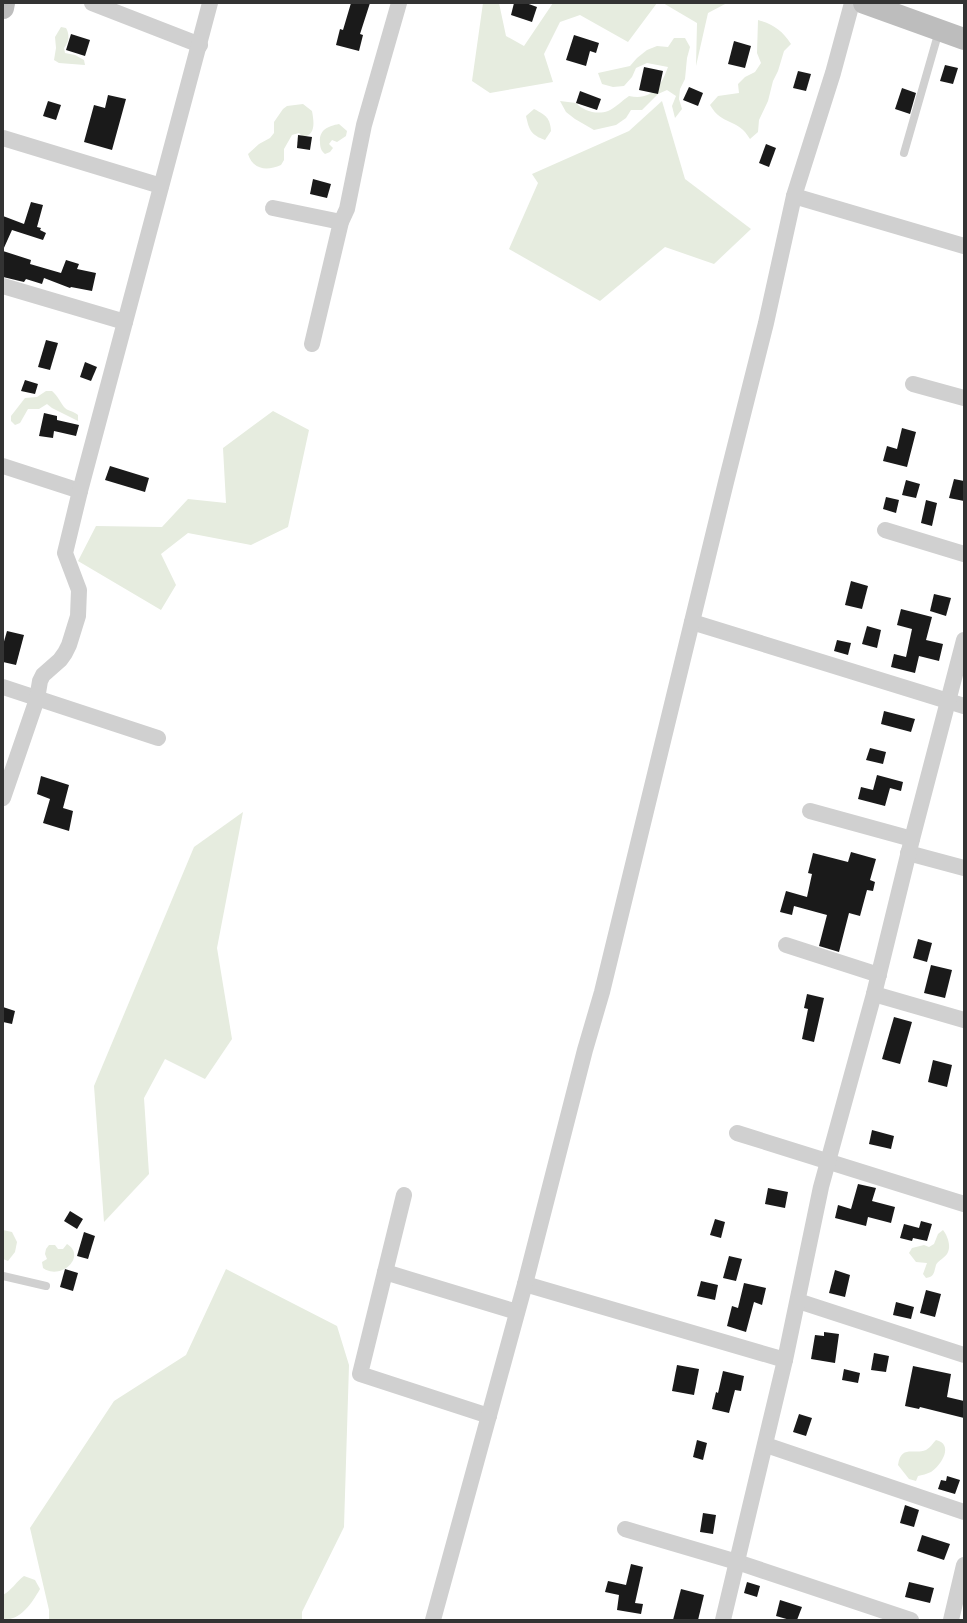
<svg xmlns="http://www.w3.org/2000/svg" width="967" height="1623" viewBox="0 0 967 1623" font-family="'Alegreya Sans',sans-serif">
	<rect width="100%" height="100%" fill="#fff"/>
	<g fill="#e6ecdf">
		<polygon points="483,3 499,3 506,36 524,46 553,3 657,3 628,42 580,15 560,22 544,54 553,82 490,93 472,81"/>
		<polygon points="663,3 727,3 708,13 696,66 697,23"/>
		<path d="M758 20C773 24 782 30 791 44L784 51 778 71 773 81 768 101 759 120 758 132 750 139C738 118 722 126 710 105L718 96 739 93 738 84 745 77 755 72 761 63 757 53Z"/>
		<path d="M61 27 66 28C70 35 69 42 64 48L65 53 75 55 84 60 85 65 59 63 54 60 56 48 55 37Z"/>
		<path d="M674 38H685L690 47 687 58 685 79 680 89 679 99 682 109 675 118 672 106 676 96 667 90 658 94 642 110H631L626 118 616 125 594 130 575 119 566 112 560 101 576 103C583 111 597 115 608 111 615 108 623 100 629 96 652 101 661 86 668 67L647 63 636 68 632 77 624 86 613 87 602 84 598 73 630 66 637 58 647 50 657 46 668 47Z"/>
		<polygon points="662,101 685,179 751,229 714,264 665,247 600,301 509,249 538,183 532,174 629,131"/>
		<path d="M303 104 312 111C314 122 316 135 303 137L299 133 292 135 284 149V160L281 165C267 171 253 170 248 154L259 144 270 138 274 133V122L283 109 287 106Z"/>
		<path d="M534 109C546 115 550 118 551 131L545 140C531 135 529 130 526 116Z"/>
		<path d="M339 124 347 131 346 136 337 142 332 140 329 144 333 148 330 152 325 154C321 151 320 147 320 142 319 130 328 126 339 124Z"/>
		<path d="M46 391H52C58 396 60 402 64 407 67 411 74 411 78 415V421L52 408 47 404 39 409H28L20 423 15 425 11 421V416L25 398 37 397Z"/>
		<polygon points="273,411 309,430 288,527 251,545 188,533 161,554 176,585 161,610 78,561 96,526 162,527 188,499 226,503 223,448"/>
		<polygon points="243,812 217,948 232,1039 205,1079 165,1059 144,1098 149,1174 104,1222 94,1086 194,847"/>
		<polygon points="3,1230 12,1232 17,1242 15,1252 8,1261 3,1259"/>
		<path d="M943 1230C949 1238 953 1251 943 1258 941 1260 937 1262 936 1265 934 1271 935 1277 926 1278L923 1274 927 1263 916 1262 909 1253 912 1248 924 1245 929 1247 934 1244 938 1234Z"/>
		<path d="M67 1244C87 1256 61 1281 43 1268L42 1262 47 1259 45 1254 46 1249 49 1245H55L58 1249H63Z"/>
		<polygon points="226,1269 337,1326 349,1365 344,1527 302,1612 302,1620 49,1620 49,1610 30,1528 114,1401 186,1355"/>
		<path d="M936 1440C954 1444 942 1465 931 1472 927 1474 922 1475 918 1476L916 1481 909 1479 898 1465C901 1444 914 1455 926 1450 930 1448 933 1443 936 1440Z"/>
		<path d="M24 1576 35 1580 40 1589C32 1603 21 1620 3 1620V1595C12 1590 16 1582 24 1576Z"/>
	</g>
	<g fill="#1a1a1a">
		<polygon points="351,3 370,3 360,34 363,35 359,51 336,45 340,29 343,30"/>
		<polygon points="514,3 526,3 537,7 532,22 511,15"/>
		<polygon points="71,34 90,40 85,56 66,50"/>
		<polygon points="574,35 599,43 596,53 590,51 586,66 566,60"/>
		<polygon points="734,41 751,46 745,68 728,64"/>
		<polygon points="945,65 958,68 953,84 940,81"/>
		<polygon points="644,67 663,71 658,94 639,90"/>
		<polygon points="798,71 811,74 806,91 793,88"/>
		<polygon points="689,87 703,93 698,106 683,100"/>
		<polygon points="902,88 916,93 910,114 895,109"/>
		<polygon points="580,91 601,99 597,110 576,103"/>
		<polygon points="108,95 126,99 112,150 84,142 94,105 105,108"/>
		<polygon points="48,101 61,105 56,120 43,116"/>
		<polygon points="298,135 312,137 310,150 297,148"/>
		<polygon points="766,144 776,148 769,167 759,163"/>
		<polygon points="313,179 331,184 327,198 310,194"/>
		<polygon points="31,202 43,205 37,227 41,228 40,230 46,233 43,240 12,230 3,250 3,216 24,224"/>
		<polygon points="3,251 31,260 30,264 61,273 66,260 79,264 77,269 96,273 92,291 71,287 70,288 44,278 42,284 26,279 24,282 3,277"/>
		<polygon points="46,340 58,343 50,370 38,367"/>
		<polygon points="85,362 97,367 91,381 80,377"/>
		<polygon points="25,380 38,384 35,394 21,391"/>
		<polygon points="44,413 57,416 57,420 79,425 76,436 54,431 53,438 39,436"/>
		<polygon points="902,428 916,432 907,467 883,461 887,446 897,449"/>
		<polygon points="110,466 149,478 145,492 105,480"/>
		<polygon points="954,479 964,481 964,501 949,498"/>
		<polygon points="906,480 920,484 916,498 902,495"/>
		<polygon points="886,497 899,500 896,513 883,509"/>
		<polygon points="926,500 937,503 932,526 921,523"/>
		<polygon points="851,581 868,586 862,609 845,605"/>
		<polygon points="934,594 951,598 946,616 930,611"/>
		<polygon points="901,609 932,617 926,640 943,644 939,661 919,656 915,673 891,667 894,654 906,657 912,629 897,625"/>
		<polygon points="867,626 881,630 877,648 862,644"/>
		<polygon points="7,631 24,635 16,665 3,662 3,645"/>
		<polygon points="837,640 851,643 848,655 834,651"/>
		<polygon points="884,711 915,719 911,732 881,724"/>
		<polygon points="870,748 886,752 883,764 866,760"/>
		<polygon points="877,775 903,782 901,791 890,788 885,806 858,799 861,787 873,790"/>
		<polygon points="41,776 69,785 63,808 73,811 69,831 43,823 50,799 37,794"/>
		<polygon points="851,852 876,859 870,880 875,882 873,891 867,890 860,916 849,913 839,952 819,946 827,915 794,906 792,915 780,912 786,891 807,897 812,874 808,873 813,853 848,862"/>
		<polygon points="918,939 932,943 927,962 913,958"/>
		<polygon points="931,965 952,970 945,998 924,993"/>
		<polygon points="807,994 824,998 814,1042 802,1039 808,1009 804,1008"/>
		<polygon points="3,1007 15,1011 12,1024 3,1022"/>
		<polygon points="894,1017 912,1022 900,1064 882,1059"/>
		<polygon points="933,1060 952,1065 947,1087 928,1082"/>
		<polygon points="872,1130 894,1136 891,1149 869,1144"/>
		<polygon points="858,1184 876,1188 872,1201 895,1207 891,1223 868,1217 866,1226 835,1218 838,1205 851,1209"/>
		<polygon points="768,1188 788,1192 785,1208 765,1204"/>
		<polygon points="70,1211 83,1219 77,1229 64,1221"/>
		<polygon points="715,1219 725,1222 721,1238 710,1235"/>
		<polygon points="921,1221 932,1224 927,1241 913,1238 912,1241 900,1238 904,1224 919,1228"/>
		<polygon points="84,1232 95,1236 88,1259 77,1256"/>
		<polygon points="729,1256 742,1259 736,1281 723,1278"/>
		<polygon points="65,1269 78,1273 73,1291 60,1287"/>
		<polygon points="835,1270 850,1275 845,1297 829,1293"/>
		<polygon points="701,1281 718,1285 715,1300 697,1296"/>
		<polygon points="744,1283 766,1288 762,1305 754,1302 746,1332 727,1326 732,1306 738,1308"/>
		<polygon points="926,1290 941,1294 935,1317 920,1313"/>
		<polygon points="896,1302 914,1307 911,1319 893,1315"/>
		<polygon points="824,1332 839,1334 835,1363 811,1359 815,1335 824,1336"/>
		<polygon points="874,1353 889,1356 886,1372 871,1370"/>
		<polygon points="677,1365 699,1369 694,1395 672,1391"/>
		<polygon points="913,1366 951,1374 947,1397 964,1401 964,1418 920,1407 919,1409 905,1406"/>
		<polygon points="844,1369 860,1373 858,1383 842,1380"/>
		<polygon points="723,1371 744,1376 741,1391 735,1390 729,1413 712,1409 716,1392 718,1393"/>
		<polygon points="799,1414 812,1418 806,1436 793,1432"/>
		<polygon points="697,1440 707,1443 703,1460 693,1457"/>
		<polygon points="947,1476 960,1480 955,1494 938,1489 941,1480 946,1481"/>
		<polygon points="905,1505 919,1510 914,1527 900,1523"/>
		<polygon points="703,1513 716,1515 713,1534 700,1532"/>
		<polygon points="922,1535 950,1544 944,1560 917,1551"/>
		<polygon points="631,1564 643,1567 635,1603 643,1604 641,1614 617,1610 619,1595 605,1592 608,1581 626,1585"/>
		<polygon points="747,1582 760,1586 757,1597 744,1593"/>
		<polygon points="909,1582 934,1588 930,1603 905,1597"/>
		<polygon points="681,1589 704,1595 698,1620 673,1620"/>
		<polygon points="780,1600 802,1607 797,1620 790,1620 776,1616"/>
	</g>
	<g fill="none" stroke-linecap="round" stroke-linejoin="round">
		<g stroke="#d0d0d0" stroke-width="8">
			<polyline points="904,153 939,31"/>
			<polyline points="3,1276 46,1286"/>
		</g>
		<g stroke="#d0d0d0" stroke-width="16">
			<polyline points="92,3 200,45"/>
			<polyline points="3,138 161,186"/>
			<polyline points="794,196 964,246"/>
			<polyline points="273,208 341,222"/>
			<polyline points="3,286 125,322"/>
			<polyline points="312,344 341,222 347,209 364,125 399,3"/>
			<polyline points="913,384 964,398"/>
			<polyline points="3,466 80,491"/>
			<polyline points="885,530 964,554"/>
			<polyline points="692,622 964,706"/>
			<polyline points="3,687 158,738"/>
			<polyline points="3,798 37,699 40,681 43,675 60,660 65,653 69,645 78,616 79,590 65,553 80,491 210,3"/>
			<polyline points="810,811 912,839"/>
			<polyline points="908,853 964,868"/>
			<polyline points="786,945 879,975"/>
			<polyline points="874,994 964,1020"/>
			<polyline points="737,1133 964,1204"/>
			<polyline points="404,1195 360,1374 489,1416"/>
			<polyline points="385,1272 517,1312"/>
			<polyline points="525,1284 785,1360"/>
			<polyline points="798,1301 964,1355"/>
			<polyline points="766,1445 964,1512"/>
			<polyline points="625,1529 737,1562 911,1620"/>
			<polyline points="433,1620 525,1284 585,1050 602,992 726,482 766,323 794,196 833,73 852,3"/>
			<polyline points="723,1620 785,1360 821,1187 874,994 912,839 964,640"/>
			<polyline points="951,1620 964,1565"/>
		</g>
		<g stroke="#bdbdbd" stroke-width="22">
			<polyline points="864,3 964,39"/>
			<polyline points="3,8 4,3"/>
		</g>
	</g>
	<rect width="967" height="1623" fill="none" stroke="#333333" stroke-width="8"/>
</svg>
